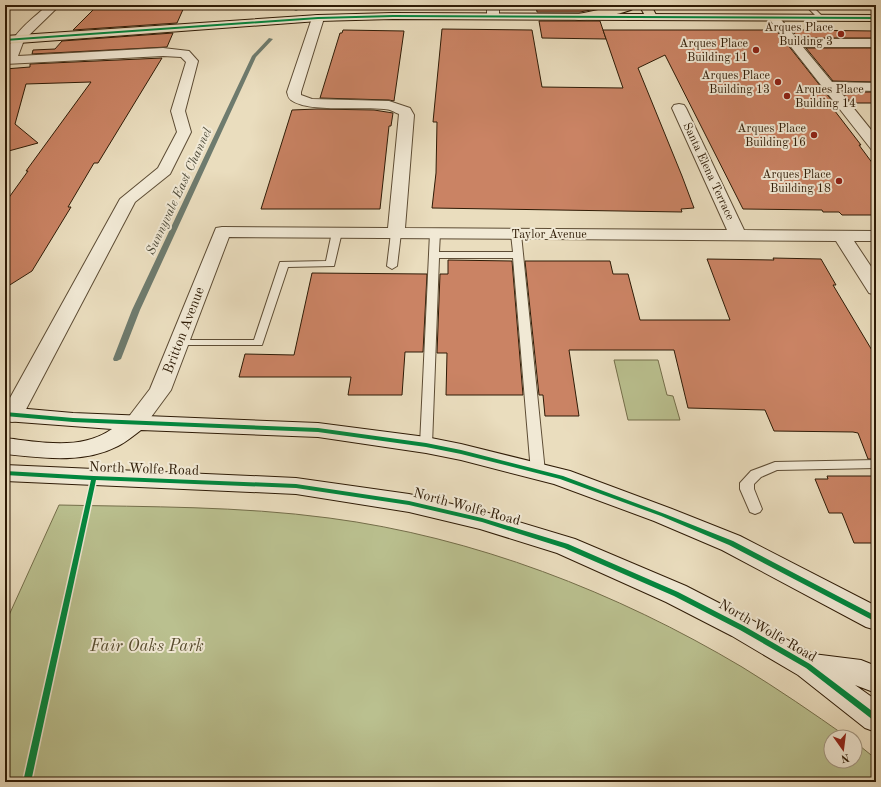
<svg xmlns="http://www.w3.org/2000/svg" width="881" height="787" viewBox="0 0 881 787" font-family="'Old Standard TT',serif">
	<rect width="100%" height="100%" fill="#eaddbe"/>
	<filter id="stains"><feTurbulence type="fractalNoise" baseFrequency=".005" numOctaves="4"/><feColorMatrix values="0 0 0 0 .2 0 0 0 0 .09 0 0 0 0 .02 0 0 0 .5 -.17"/></filter>
	<radialGradient id="worn" r=".72"><stop offset=".6" stop-color="#630" stop-opacity="0"/><stop offset="1" stop-color="#630" stop-opacity=".3"/></radialGradient>
	<g fill="#bac08f" stroke="#746e4a">
		<polygon points="614,360 658,360 667,395 673,396 680,420 628,420"/>
		<path d="M59 505C149 507 239 506 329 518 474 537 616 592 742 667 778 689 813 713 847 737H831V761H855V742L876 759V782H5V624Z"/>
	</g>
	<g fill="none" stroke-linecap="round" stroke-linejoin="round">
		<g fill="#6e7b6e" fill-rule="evenodd">
			<polygon points="296,5 300,5 298,10 296,11 294,10"/>
			<polygon points="269,38 273,39 256,57 140,310 121,359 117,361 114,361 113,359 132,310 252,56"/>
		</g>
	</g>
	<g fill="#ca8364" stroke="#2e1b06">
		<polygon points="98,5 185,5 177,23 73,30"/>
		<polygon points="536,5 595,5 596,9 580,12 537,12"/>
		<polygon points="539,21 600,21 606,39 542,38"/>
		<polygon points="442,29 532,30 542,87 623,88 603,30 776,30 833,102 828,102 861,145 859,145 876,168 876,215 842,215 839,212 823,212 822,210 743,209 665,55 638,68 682,176 694,208 681,209 682,212 432,208 436,173 437,122 433,122"/>
		<polygon points="343,30 404,31 394,101 389,100 320,98 340,33 342,33"/>
		<polygon points="792,30 876,31 876,38 798,38"/>
		<polygon points="173,33 167,47 32,54 33,50 55,49 62,41"/>
		<polygon points="806,48 876,48 876,82 833,81"/>
		<polygon points="162,58 98,163 94,163 68,207 71,207 32,271 5,288 5,203 28,171 26,171 91,82 26,84 15,124 38,143 5,152 5,69 30,67 30,64"/>
		<polygon points="842,92 876,92 876,103 851,103"/>
		<polygon points="317,109 374,110 393,113 391,126 389,126 380,209 261,209 292,110"/>
		<polygon points="773,258 821,259 836,285 833,285 876,357 876,459 868,459 858,433 853,432 774,431 765,410 688,408 674,350 569,350 579,416 545,416 543,395 539,395 525,261 610,261 613,274 628,274 640,320 730,320 707,259 774,260"/>
		<polygon points="448,260 512,261 523,395 446,395 447,353 437,353 440,274 448,274"/>
		<polygon points="312,273 427,274 423,352 405,352 402,395 348,395 351,377 239,377 245,354 294,355"/>
		<polygon points="872,470 876,470 876,543 854,543 842,513 829,513 815,479 828,479 827,476 875,476"/>
	</g>
	<g fill="none" stroke-linecap="round" stroke-linejoin="round">
		<defs>
			<g id="service">
				<polygon points="709,5 796,5 793,7 712,7"/>
				<polygon points="805,5 811,5 824,18 824,20 820,20"/>
				<polygon points="337,229 342,232 334,266 288,267 262,345 175,345 173,343 175,341 179,340 254,340 280,262 326,261 332,232"/>
				<polygon points="396,230 401,233 397,266 392,269 387,266 391,233"/>
				<polygon points="435,230 440,233 439,252 513,252 511,234 516,231 521,234 545,472 543,475 538,476 533,475 531,472 513,258 439,258 432,445 431,448 426,449 421,448 420,445 430,233"/>
				<polygon points="876,460 876,468 777,470 761,477 754,484 754,489 762,509 760,512 755,514 750,512 740,489 740,483 751,471 775,462"/>
			</g>
			<g id="minor">
				<path d="M48 5H60L24 40 18 56 163 48 189 51 198 61 185 111 191 132 170 174 135 202 23 415 20 420 12 422 5 420V407L120 199 158 168 177 132 171 111 186 62 181 57 163 56 5 64C5 38 30 21 48 5Z"/>
				<polygon points="487,5 499,5 499,16 497,18 489,18 487,16"/>
				<path d="M318 15 322 16 324 18 301 92V95L312 99 389 101 410 108 414 115 405 228 727 230 672 108 674 105 679 104 684 105 686 108 744 230 876 231V241H854L876 274V295L869 293 836 241 229 237 171 390 143 428 135 430 127 428 124 423 150 389 216 228 222 227 388 228 399 114C394 112 390 109 384 109 362 106 308 113 291 100 288 98 288 95 287 92L312 18 314 16Z"/>
				<polygon points="774,15 778,16 797,39 876,39 876,47 803,47 832,82 876,83 876,91 839,90 876,136 876,151 871,149 770,20 768,18 770,16"/>
			</g>
			<g id="secondary">
				<path d="M5 407 73 413 318 423 426 437 461 444 570 471 672 509 740 536 876 606V630L866 627 722 550 654 521 554 484 461 460 426 453 318 437 141 430C133 436 126 442 118 446 83 464 43 458 5 454V438C40 442 81 451 112 429L5 421Z"/>
				<polygon points="5,465 296,478 409,494 482,511 575,539 686,586 752,620 813,654 861,660 876,666 876,693 855,685 876,700 876,732 865,728 798,675 732,636 666,602 557,553 480,529 409,512 296,494 5,481"/>
			</g>
			<polygon id="primary" points="393,13 876,15 876,21 393,19 318,21 5,44 5,36 318,15"/>
			<g id="trunk">
				<path d="M622 5H639C631 14 592 18 579 20L575 19 573 17 575 15 579 14Z"/>
				<polygon points="639,5 651,5 657,17 655,19 647,19"/>
			</g>
		</defs>
		<use href="#service" stroke="#5d4c34" stroke-width="2"/>
		<use href="#minor" stroke="#5d4c34" stroke-width="2"/>
		<use href="#secondary" stroke="#2e1b06" stroke-width="2"/>
		<use href="#primary" stroke="#2e1b06" stroke-width="2"/>
		<use href="#trunk" stroke="#2e1b06" stroke-width="2"/>
		<use href="#service" fill="#f1e9d5" fill-rule="evenodd"/>
		<use href="#minor" fill="#f1e9d5" fill-rule="evenodd"/>
		<use href="#secondary" fill="#f1e9d5" fill-rule="evenodd"/>
		<use href="#primary" fill="#eaddbe" fill-rule="evenodd"/>
		<use href="#trunk" fill="#eaddbe" fill-rule="evenodd"/>
		<defs>
			<g id="cycleway">
				<polygon points="393,15 876,17 876,19 393,17 318,19 5,41 5,39 318,17"/>
				<polygon points="5,412 73,418 318,428 426,443 461,450 563,476 665,514 733,541 876,616 876,622 729,545 661,516 560,479 461,454 426,447 318,432 73,422 5,416"/>
				<polygon points="5,471 94,476 296,484 409,501 482,518 568,544 678,592 744,626 810,664 876,714 876,721 873,720 806,668 740,630 674,596 564,548 482,522 409,505 296,488 96,480 31,782 23,782 91,480 5,475"/>
			</g>
		</defs>
		<use href="#cycleway" stroke="#f1e9d5" stroke-width="3"/>
		<use href="#cycleway" fill="#00873e" fill-rule="evenodd"/>
	</g>
	<g fill="#8f2418" stroke="#f1e9d5" stroke-width="1.5">
		<circle cx="841" cy="34" r="4"/>
		<circle cx="756" cy="50" r="4"/>
		<circle cx="778" cy="82" r="4"/>
		<circle cx="787" cy="96" r="4"/>
		<circle cx="814" cy="135" r="4"/>
		<circle cx="839" cy="181" r="4"/>
	</g>
	<g text-anchor="middle" stroke-width="4" stroke-linejoin="round" paint-order="stroke">
		<g font-size="12" fill="#2e1b06" stroke="#f1e9d5" text-anchor="end">
			<text x="833" y="31">Arques Place<tspan x="833" dy="14">Building 3</tspan></text>
			<text x="748" y="47">Arques Place<tspan x="748" dy="14">Building 11</tspan></text>
			<text x="770" y="79">Arques Place<tspan x="770" dy="14">Building 13</tspan></text>
			<text x="795" y="93" text-anchor="start">Arques Place<tspan x="795" dy="14">Building 14</tspan></text>
			<text x="806" y="132">Arques Place<tspan x="806" dy="14">Building 16</tspan></text>
			<text x="831" y="178">Arques Place<tspan x="831" dy="14">Building 18</tspan></text>
		</g>
		<g font-size="12" fill="#2e1b06" stroke="#f1e9d5">
			<text transform="translate(709 171) rotate(65)" y="4">Santa Elena Terrace</text>
			<text x="549" y="238">Taylor Avenue</text>
		</g>
		<g font-size="13" font-style="italic" fill="#4e4b3a" stroke="#f1e9d5">
			<text transform="translate(178 191) rotate(-65)" y="5">Sunnyvale East Channel</text>
		</g>
		<g font-size="14" fill="#2e1b06" stroke="#f1e9d5">
			<text transform="translate(183 330) rotate(-69)" y="5">Britton Avenue</text>
			<text transform="translate(144 468) rotate(2)" y="5">North Wolfe Road</text>
			<text transform="translate(467 506) rotate(15)" y="5">North Wolfe Road</text>
			<text transform="translate(768 630) rotate(30)" y="5">North Wolfe Road</text>
		</g>
		<g font-size="17" font-style="italic" fill="#584d2f" stroke="#f1e9d5">
			<text x="147" y="651">Fair Oaks Park</text>
		</g>
	</g>
	<rect width="881" height="787" fill="none" stroke="#eaddbe" stroke-width="20"/>
	<rect x="6" y="6" width="869" height="775" fill="none" stroke="#2e1b06" stroke-width="2"/>
	<rect x="10" y="10" width="861" height="767" fill="none" stroke="#2e1b06"/>
	<g transform="translate(843 749) rotate(166)"><circle r="19" fill="#f1e9d5" stroke="#a39782"/>
	<path d="M0-3L7 15L0 10L-7 15Z" fill="#8f2418"/>
	<text y="-6" font-size="11" font-weight="bold" text-anchor="middle" fill="#2e1b06">N</text>
	</g>
	<rect width="100%" height="100%" filter="url(#stains)"/>
	<rect width="100%" height="100%" fill="url(#worn)"/>
</svg>
